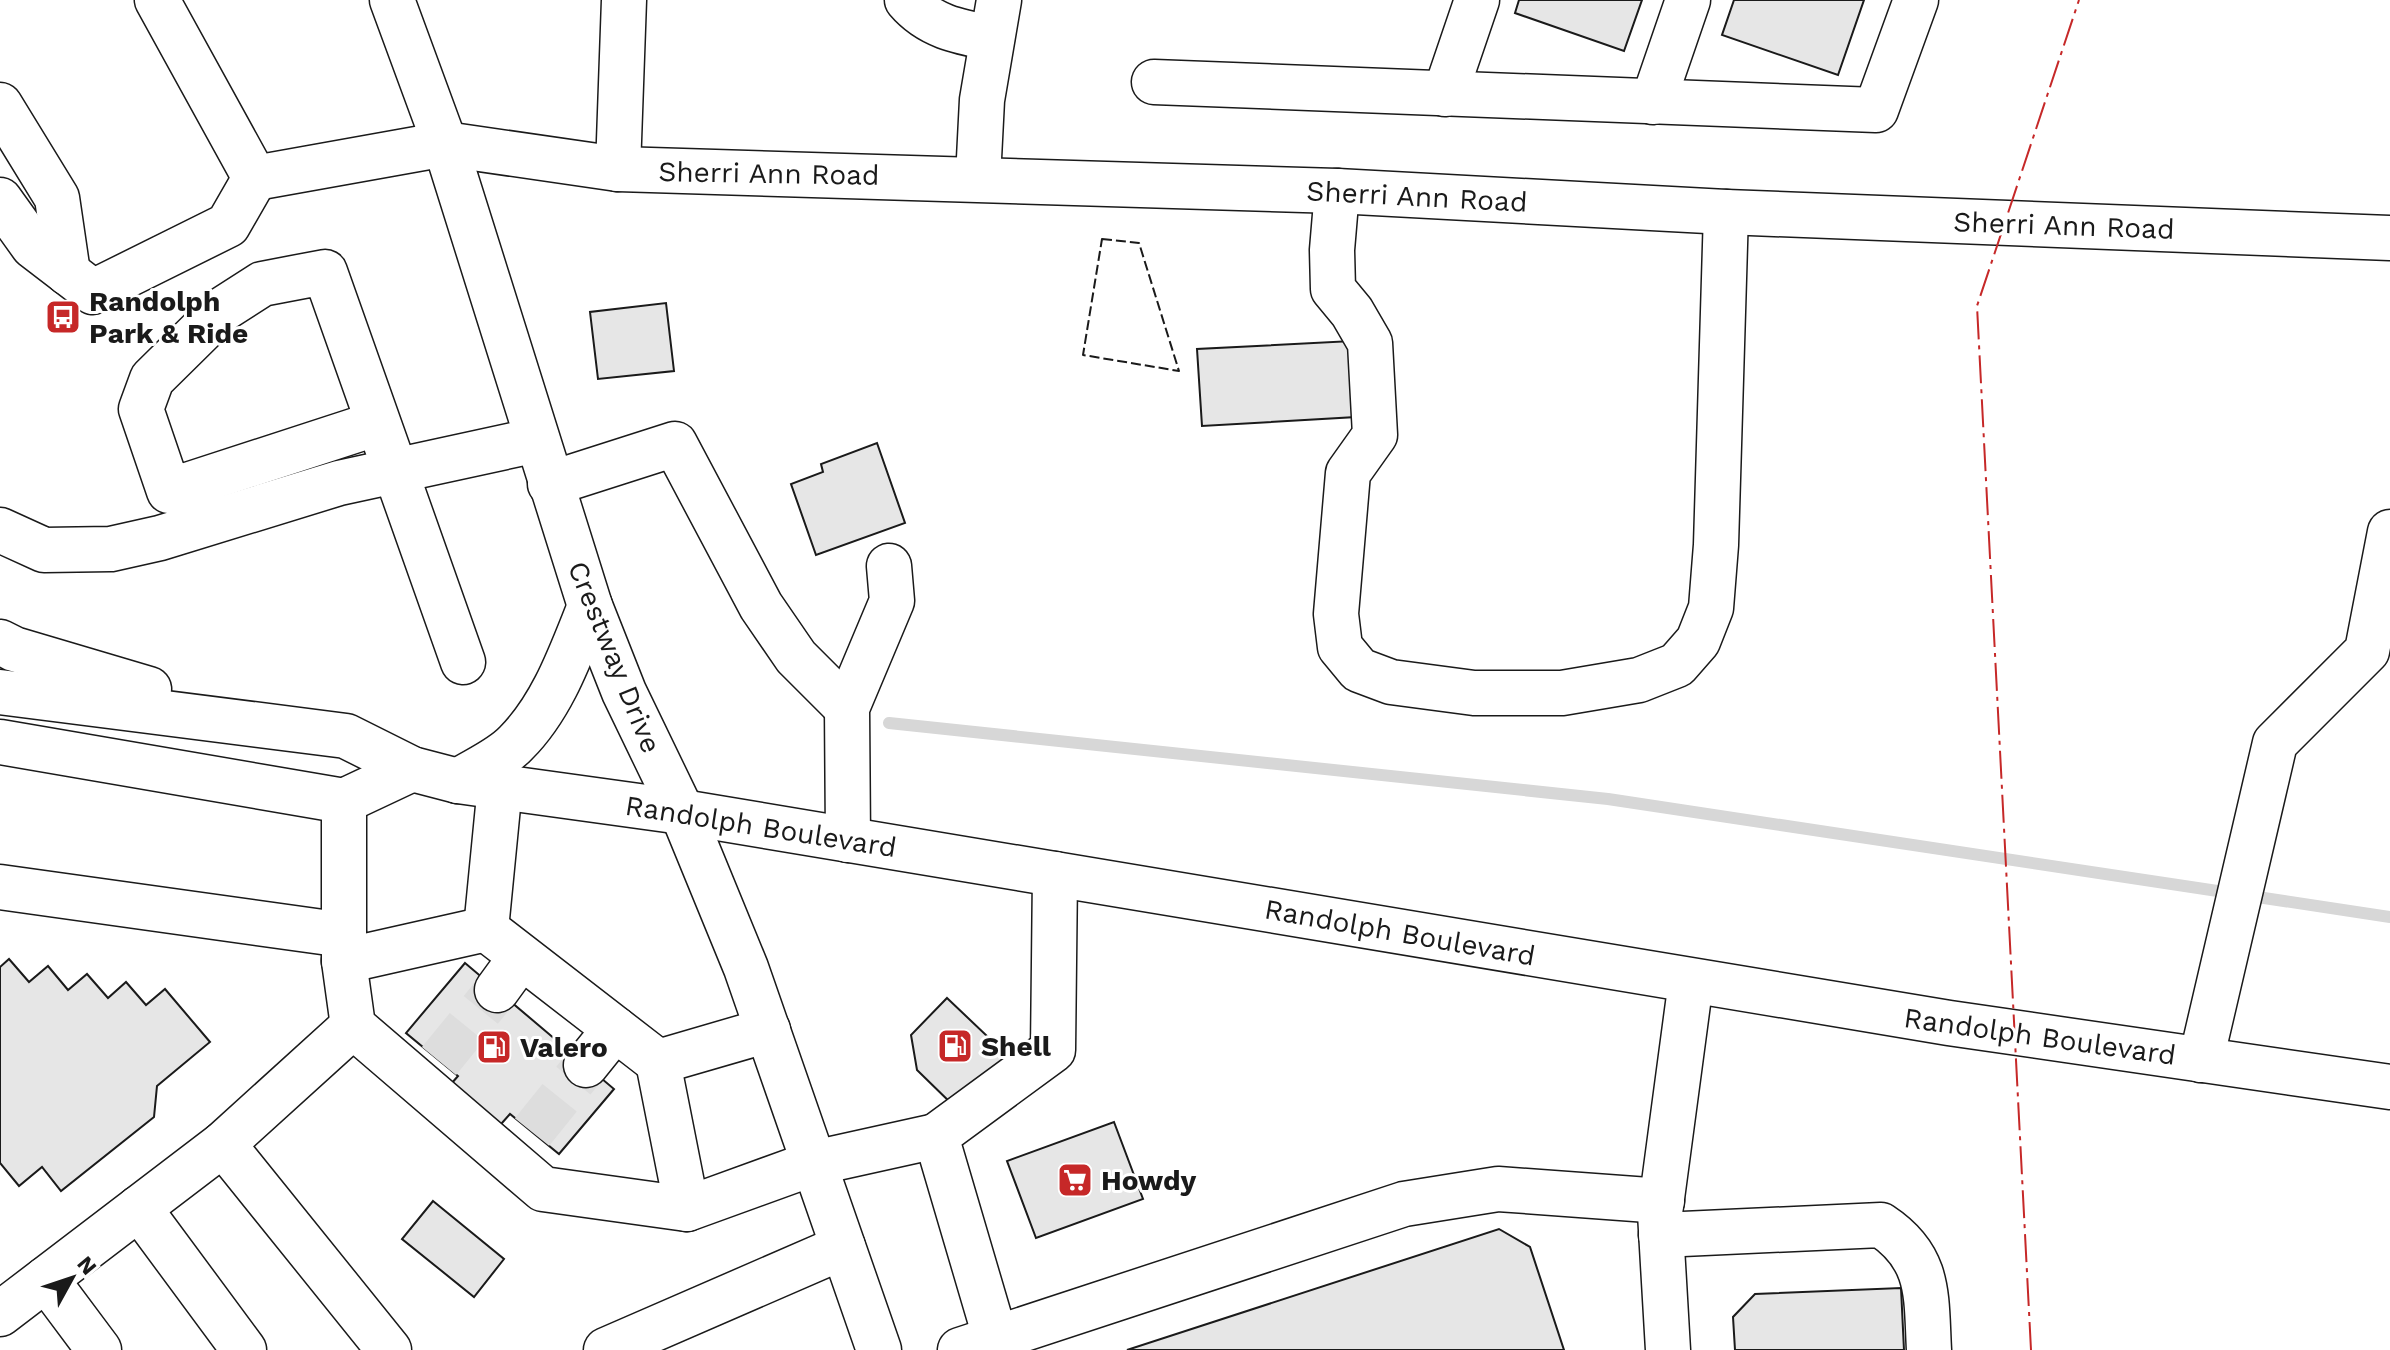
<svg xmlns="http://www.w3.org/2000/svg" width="2390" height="1350" viewBox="0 0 2390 1350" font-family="'Work Sans',sans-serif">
	<rect width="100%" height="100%" fill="#fff"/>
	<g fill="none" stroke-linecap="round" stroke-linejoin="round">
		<polyline stroke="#d7d7d7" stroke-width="12" points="889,723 1608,799 2390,917"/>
	</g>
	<g fill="#e6e6e6" stroke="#1a1a1a" stroke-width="2">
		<polygon points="1519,0 1642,0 1624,51 1515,13"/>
		<polygon points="1734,0 1864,0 1838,75 1722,35"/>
		<polygon points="666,303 674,371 598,379 590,312"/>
		<polygon points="1352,341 1356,417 1202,426 1197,349"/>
		<polygon points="877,443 905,523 816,555 791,484 823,472 821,464"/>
		<polygon points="9,959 29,982 48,966 68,990 87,974 108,998 126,982 146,1005 165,989 210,1042 157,1086 154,1117 61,1191 42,1167 19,1186 0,1163 0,967"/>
		<polygon points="465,963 614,1089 559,1154 510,1114 494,1132 445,1091 458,1076 406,1033"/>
		<polygon points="947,998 1008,1056 957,1109 917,1070 911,1035"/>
		<polygon points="1114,1122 1143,1199 1036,1238 1007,1161"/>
		<polygon points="433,1201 504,1259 474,1297 402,1239"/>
		<polygon points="1499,1229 1530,1247 1564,1350 1127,1350"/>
		<polygon points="1901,1288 1904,1350 1735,1350 1733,1317 1755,1294"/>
	</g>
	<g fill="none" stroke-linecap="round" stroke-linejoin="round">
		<g stroke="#ddd" stroke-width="44" stroke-dasharray="44 22" stroke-linecap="butt">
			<polyline points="439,1061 497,990"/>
			<polyline points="532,1132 586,1065"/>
		</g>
		<defs>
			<g id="minor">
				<polyline points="157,0 255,178 445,144 618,169 1337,191 1726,212 2390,238"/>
				<path d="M907 0C930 27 960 32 992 38"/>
				<polyline points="1154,82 1876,110 1916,0"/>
				<polyline points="1445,94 1477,0"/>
				<polyline points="1653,102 1688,0"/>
				<polyline points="0,105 57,198 68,273"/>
				<polyline points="618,169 624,0"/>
				<polyline points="978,178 982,100 999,0"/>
				<polyline points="1337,191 1332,250 1333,289 1352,312 1370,343 1375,435 1348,473 1336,614 1340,647 1359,670 1391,682 1474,693 1562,693 1639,680 1677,665 1698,641 1711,608 1716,545 1726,212"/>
				<polyline points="0,200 33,246 93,292 228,225 255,178"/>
				<polyline points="378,423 169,491 141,409 152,379 223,309 262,284 325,272 463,662"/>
				<polyline points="550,484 675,444 761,606 796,657 847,708"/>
				<polyline points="0,530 44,550 111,549 160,538 339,483 537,440"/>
				<polyline points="500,786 486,929 658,1062 768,1030"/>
				<polyline points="344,801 344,961 353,1026 543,1189 687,1209 814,1163 936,1136"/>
				<polyline points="848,840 847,708 892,601 889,566"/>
				<polyline points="0,887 344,935"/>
				<polyline points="344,961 486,929"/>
				<polyline points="497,990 521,957"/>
				<polyline points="353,1026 223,1144 389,1350"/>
				<polyline points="2201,1060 2275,743 2367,651 2390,532"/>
				<polyline points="658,1062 687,1209"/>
				<polyline points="586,1065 615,1029"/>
				<polyline points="139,1208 244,1350"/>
				<path d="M1661 1235 1881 1225C1931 1258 1926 1296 1929 1350"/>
				<polyline points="46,1279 99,1350"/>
				<polyline points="0,1314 223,1144"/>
				<polyline points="606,1350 843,1247"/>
				<polyline points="960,1350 1404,1204 1498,1189 1662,1201"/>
				<polyline points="999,1350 936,1136 1053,1050 1055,874"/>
				<polyline points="1668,1350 1660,1213 1691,981"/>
			</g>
			<g id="major">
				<polyline points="392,0 445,144 590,606 624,692 682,812 746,968 879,1350"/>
				<polyline points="0,642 14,649 149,689"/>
				<polyline points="0,692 346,736 412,769 458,781 682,812 1949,1023 2390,1087"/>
				<polyline points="0,742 344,801 412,769"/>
				<path d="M458 781C477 769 501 759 516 743 553 706 571 653 590 606"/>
			</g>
		</defs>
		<use href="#minor" stroke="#1a1a1a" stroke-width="47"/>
		<use href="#major" stroke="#1a1a1a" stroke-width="47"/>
		<use href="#minor" stroke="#fff" stroke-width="44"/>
		<use href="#major" stroke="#fff" stroke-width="44"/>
		<polygon stroke="#1a1a1a" stroke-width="2" stroke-dasharray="10 4" stroke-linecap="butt" points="1102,239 1139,243 1179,371 1083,355"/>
		<polyline stroke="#c62828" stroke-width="2" stroke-dasharray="28 6 4 6" stroke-linecap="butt" points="2031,1350 1977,306 2079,0"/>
	</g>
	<defs>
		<symbol id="bus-square" viewBox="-11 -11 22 22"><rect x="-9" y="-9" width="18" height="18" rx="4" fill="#c62828" stroke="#fff"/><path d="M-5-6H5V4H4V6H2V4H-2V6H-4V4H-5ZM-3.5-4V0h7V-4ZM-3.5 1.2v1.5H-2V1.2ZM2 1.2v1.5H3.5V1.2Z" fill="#fff"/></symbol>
		<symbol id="fuel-square" viewBox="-11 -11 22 22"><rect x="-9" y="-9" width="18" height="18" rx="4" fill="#c62828" stroke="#fff"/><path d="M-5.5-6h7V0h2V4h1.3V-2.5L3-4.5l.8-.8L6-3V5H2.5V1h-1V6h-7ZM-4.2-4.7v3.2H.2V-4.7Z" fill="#fff"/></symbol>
		<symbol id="supermarket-square" viewBox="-11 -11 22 22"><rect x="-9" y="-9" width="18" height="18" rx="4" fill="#c62828" stroke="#fff"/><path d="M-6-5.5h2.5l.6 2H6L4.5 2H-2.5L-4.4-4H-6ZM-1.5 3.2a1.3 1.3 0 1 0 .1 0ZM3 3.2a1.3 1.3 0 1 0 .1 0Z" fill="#fff"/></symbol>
	</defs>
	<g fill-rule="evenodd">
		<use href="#bus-square" x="43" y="297" width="40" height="40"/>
		<use href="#fuel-square" x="935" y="1026" width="40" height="40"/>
		<use href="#fuel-square" x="474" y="1027" width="40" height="40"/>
		<use href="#supermarket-square" x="1055" y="1160" width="40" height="40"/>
	</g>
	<g text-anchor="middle" stroke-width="6" stroke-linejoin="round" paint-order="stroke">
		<g font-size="28" fill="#1a1a1a" stroke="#fff">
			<text transform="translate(769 173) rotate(1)" y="10">Sherri Ann Road</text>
			<text transform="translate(1417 196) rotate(3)" y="10">Sherri Ann Road</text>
			<text transform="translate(2064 225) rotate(2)" y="10">Sherri Ann Road</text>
			<text transform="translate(615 657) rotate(68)" y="10">Crestway Drive</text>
			<text transform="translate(761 826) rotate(9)" y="10">Randolph Boulevard</text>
			<text transform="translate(1400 932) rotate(10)" y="10">Randolph Boulevard</text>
			<text transform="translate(2040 1036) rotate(8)" y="10">Randolph Boulevard</text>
		</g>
		<g font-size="28" font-weight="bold" fill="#1a1a1a" stroke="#fff" text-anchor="start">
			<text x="89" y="311">Randolph<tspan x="89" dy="32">Park &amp; Ride</tspan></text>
			<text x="981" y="1056">Shell</text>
			<text x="520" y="1057">Valero</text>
			<text x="1101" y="1190">Howdy</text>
		</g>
	</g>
	<g transform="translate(72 1278) rotate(50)" stroke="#ffffff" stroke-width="6" paint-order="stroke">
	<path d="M0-6L14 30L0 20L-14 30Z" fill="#1a1a1a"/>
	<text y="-12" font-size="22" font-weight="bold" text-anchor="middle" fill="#1a1a1a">N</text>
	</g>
</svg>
